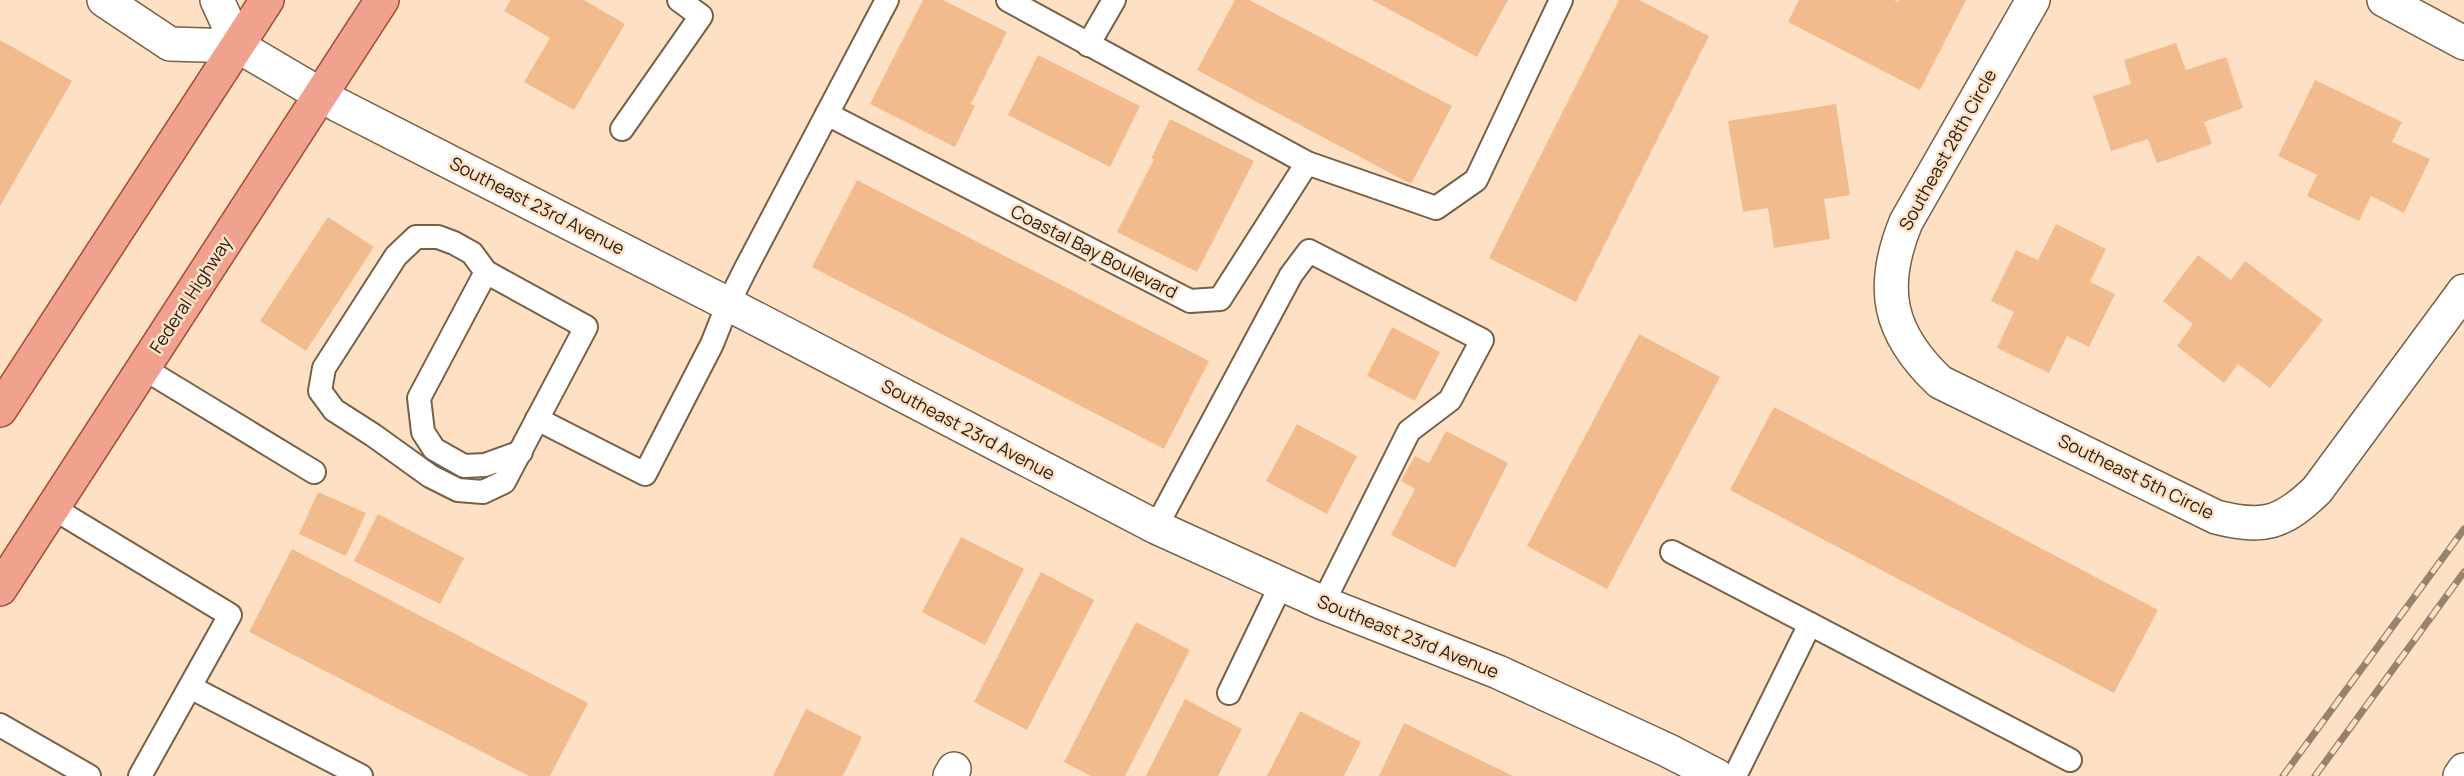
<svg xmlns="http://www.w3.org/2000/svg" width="2464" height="776" viewBox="0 0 2464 776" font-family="Manrope,sans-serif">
	<rect width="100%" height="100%" fill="#fee1c5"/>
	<g fill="#f1bb8e">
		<polygon points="511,0 584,0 625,24 574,110 524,82 550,38 504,11"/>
		<polygon points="923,0 943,0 1007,32 971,104 975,106 955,147 870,104"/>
		<polygon points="1235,0 1249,0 1452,106 1411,184 1197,70"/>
		<polygon points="1372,0 1508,0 1477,57"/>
		<polygon points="1619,0 1639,0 1709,36 1576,302 1489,258"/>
		<polygon points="1799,0 1894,0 1898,2 1899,0 1966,0 1920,90 1788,22"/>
		<polygon points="0,40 72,81 0,206"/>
		<polygon points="2176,43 2186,70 2226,57 2243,108 2204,122 2212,144 2157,163 2148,139 2111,151 2093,96 2131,84 2124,60"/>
		<polygon points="1038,55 1140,106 1110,167 1008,115"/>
		<polygon points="2315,80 2402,122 2392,142 2430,159 2404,213 2371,196 2359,221 2307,196 2317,175 2278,156"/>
		<polygon points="1836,104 1850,195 1824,199 1830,239 1774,248 1768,208 1743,212 1728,121"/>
		<polygon points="1170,119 1254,161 1197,272 1117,232 1154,159 1151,159"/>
		<polygon points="857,180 1209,361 1164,449 812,267"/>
		<polygon points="328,217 374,247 306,351 260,321"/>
		<polygon points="2056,224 2106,249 2090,282 2115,294 2089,347 2067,336 2049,373 1997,348 2014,312 1991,301 2016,250 2038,260"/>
		<polygon points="2198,255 2231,280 2245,261 2323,320 2270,388 2238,364 2224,383 2177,346 2193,324 2163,301"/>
		<polygon points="1392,327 1440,352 1415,401 1367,376"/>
		<polygon points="1639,334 1720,377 1607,589 1527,546"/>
		<polygon points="1774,407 2158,610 2114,693 1730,490"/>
		<polygon points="1297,424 1357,456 1327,514 1266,481"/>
		<polygon points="1446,431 1508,463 1455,568 1391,535 1415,489 1401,481 1415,456 1429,463"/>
		<polygon points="318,492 366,513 346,556 299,534"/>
		<polygon points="378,514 464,558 440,604 354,561"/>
		<polygon points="961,537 1024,569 985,645 922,612"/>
		<polygon points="292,549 588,703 550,776 529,776 249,632"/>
		<polygon points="1041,572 1094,600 1027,730 974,702"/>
		<polygon points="1136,622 1190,650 1125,776 1091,776 1064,762"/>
		<polygon points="1185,699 1242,729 1218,776 1146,776"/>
		<polygon points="806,709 862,737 843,776 773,776"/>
		<polygon points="1300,711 1361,742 1344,776 1267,776"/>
		<polygon points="1404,723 1513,776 1379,776"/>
	</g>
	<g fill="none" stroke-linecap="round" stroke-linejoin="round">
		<defs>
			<g id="service">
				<polyline points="1008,0 1307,163 1436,208 1476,180 1561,0"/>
				<polyline points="1088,45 1114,0"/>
				<polyline points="827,114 1190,301 1220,299 1307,163"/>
				<polyline points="622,129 701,16 679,0"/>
				<polygon points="416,237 438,237 454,243 472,253 486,272 586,327 504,482 483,492 458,490 430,476 373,435 334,410 320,391 324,368 396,256"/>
				<polyline points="486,272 419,398 423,432 434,449 464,466 485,465 521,452"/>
				<polyline points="143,368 314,472"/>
				<polyline points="537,419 645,474 712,344 728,304 745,270 887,0"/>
				<polyline points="53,508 230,615 140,776"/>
				<polyline points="1156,527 1291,275 1309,251 1482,340 1450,400 1409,431 1323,603"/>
				<polyline points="1672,552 1810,624"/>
				<polyline points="190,687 361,776"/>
				<polyline points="1229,693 1281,585"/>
				<polyline points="0,725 89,776"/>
				<polyline points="1735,776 1810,624 2070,760"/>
			</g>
			<g id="minor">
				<polyline points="104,0 170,44 238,46 217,0"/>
				<path d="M2033 0 1906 222C1879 288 1888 333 1940 382L2216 517C2263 529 2282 524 2317 490L2464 291"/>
				<polyline points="2384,0 2464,43"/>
				<polyline points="950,776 954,769"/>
				<polyline points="2460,776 2464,770"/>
			</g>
			<polyline id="tertiary" points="238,46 338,105 728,304 1156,527 1323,603 1498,672 1669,751 1717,776"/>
			<g id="primary">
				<polyline points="0,410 267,0"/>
				<polyline points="0,589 382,0"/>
			</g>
		</defs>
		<use href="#service" stroke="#786047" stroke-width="26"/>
		<use href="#minor" stroke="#786047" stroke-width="36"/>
		<use href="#tertiary" stroke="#786047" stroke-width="36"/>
		<use href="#primary" stroke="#a44b34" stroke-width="36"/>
		<use href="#service" stroke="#fff" stroke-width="22"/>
		<use href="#minor" stroke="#fff" stroke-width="33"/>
		<use href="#tertiary" stroke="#fff" stroke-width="33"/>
		<use href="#primary" stroke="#f1a28f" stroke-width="33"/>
		<defs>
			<g id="rail">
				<polyline points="2283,776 2464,529"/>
				<polyline points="2315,776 2464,572"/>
			</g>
		</defs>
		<use href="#rail" stroke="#96836f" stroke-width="7"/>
		<use href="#rail" stroke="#fee1c5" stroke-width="4.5" stroke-dasharray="14" stroke-linecap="butt"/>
	</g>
	<g text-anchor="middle" stroke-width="5" stroke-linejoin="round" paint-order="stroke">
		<g font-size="18" fill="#271d13" stroke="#fee1c5">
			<text transform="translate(1948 150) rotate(-61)" y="6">Southeast 28th Circle</text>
			<text transform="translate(537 206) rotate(27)" y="6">Southeast 23rd Avenue</text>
			<text transform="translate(1094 252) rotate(27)" y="6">Coastal Bay Boulevard</text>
			<text transform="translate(191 295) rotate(-57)" y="6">Federal Highway</text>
			<text transform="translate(968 430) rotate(28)" y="6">Southeast 23rd Avenue</text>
			<text transform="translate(2136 477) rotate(26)" y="6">Southeast 5th Circle</text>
			<text transform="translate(1408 637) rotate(22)" y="6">Southeast 23rd Avenue</text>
		</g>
	</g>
</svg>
